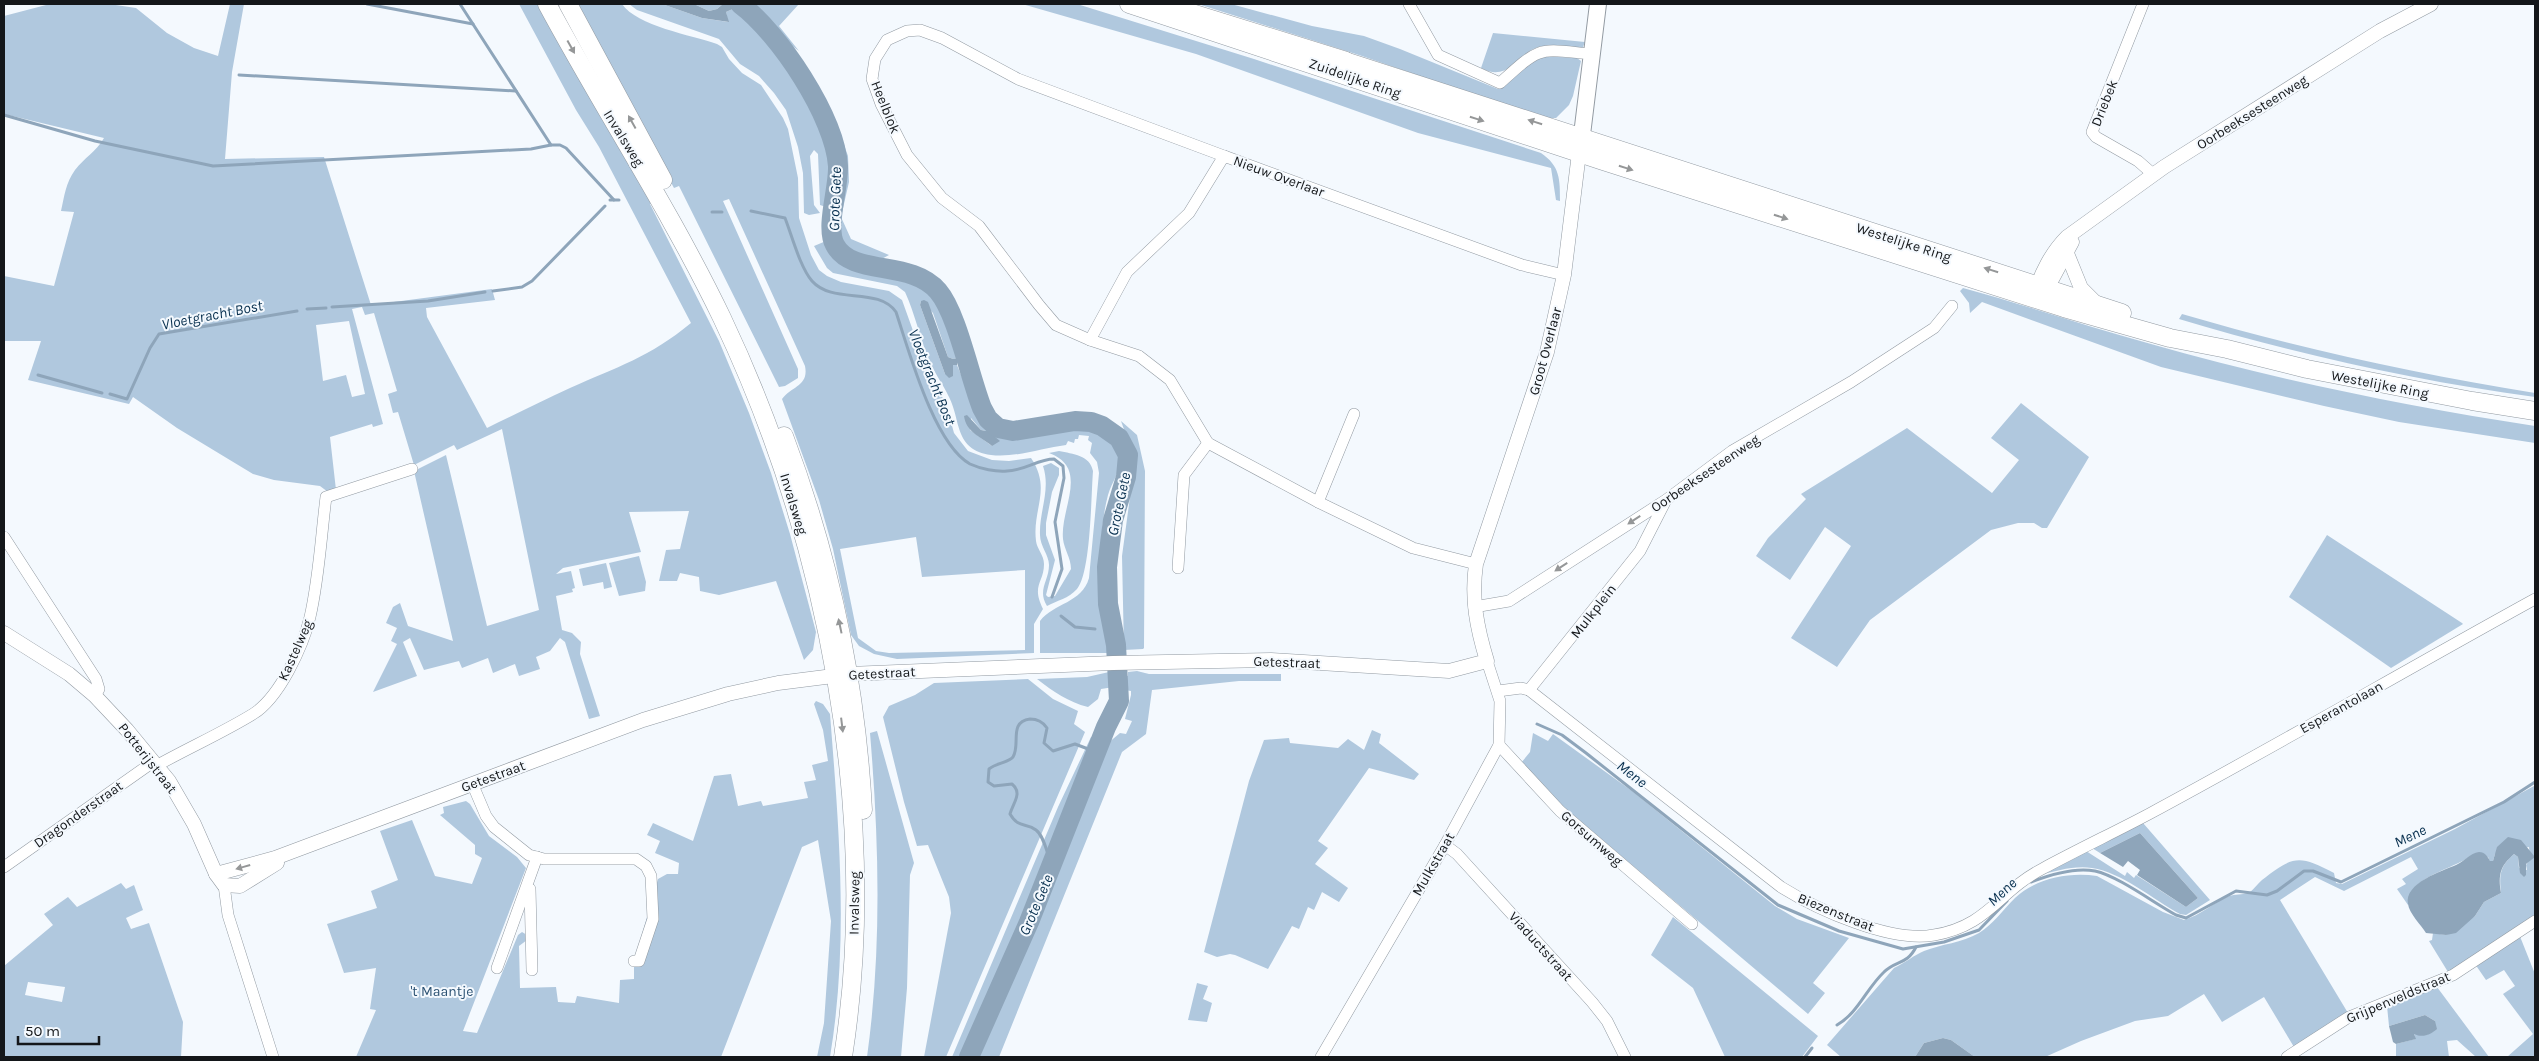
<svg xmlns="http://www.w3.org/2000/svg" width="2539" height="1061" viewBox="0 0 2539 1061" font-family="Karla,sans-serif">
	<rect width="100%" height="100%" fill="#f4f9fe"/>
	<g fill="#b0c8de" fill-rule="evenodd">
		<path d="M64 4H109L136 8 167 33 194 48 218 56 230 4H244L232 72 225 159 324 157 371 305 492 289 495 300 426 308 427 317 487 428C514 415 542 401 570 388 617 367 650 357 691 323L599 147 576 110 519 4H542L655 201 650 204 719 341 749 413 771 473 790 534 816 632 813 650 804 660 776 581 719 595 700 591 699 577 680 573 677 581H659L666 550 680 549 689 511 629 512 641 552 563 568 556 574 571 571 575 588 572 589 573 592 556 596 562 630 572 633 581 642 580 654 600 716 589 719 565 642 560 638 550 651 536 657 540 669 519 676 515 664 493 673 488 658 462 668 459 661 424 670 410 638 403 642 417 676 373 692 397 644 391 641 397 628 386 623 393 607 400 603 408 626 453 641 414 471 446 455 487 626 539 610 502 429 457 450 454 445 414 465 398 412 393 413 388 394 397 391 374 313 365 315 362 307 352 309 383 424 373 427 372 424 330 437 336 490 328 492 320 486 274 480 253 474 177 428 133 397 129 404 28 380 41 341H4V276L54 286 74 212 61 211C64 197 66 182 75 170 85 157 95 153 104 138L4 114V16L46 5ZM349 321 365 394 352 397 346 375 323 381 316 325Z"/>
		<path d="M575 4H622C637 26 691 35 717 44L722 47 729 59 742 73 761 85 783 118 788 129 798 178 799 218 811 255 819 270 827 276 841 282 889 291 902 300 926 367 946 404 954 433 968 451 992 460 1009 461 1031 458C1052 489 1032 509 1036 541 1037 549 1044 555 1044 564 1044 583 1031 585 1043 609L1034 624V653L897 659 874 654 859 646 851 635 833 549 819 500 782 399C792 386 809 386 805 366L729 199 723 201 798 369V378L785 386 779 387 679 186 674 188ZM916 537 922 577 1025 570V650L889 653 876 651 858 638 840 549Z"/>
		<path d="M629 4H662L702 18 728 22 726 12 737 7C780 39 853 151 826 207L820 205 818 154 814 150 810 156 814 205 820 213 809 215 804 213 803 173 798 147 786 110 774 93 759 76 740 64 719 39 637 10Z"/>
		<polygon points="694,4 723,4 717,9 709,11"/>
		<polygon points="753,4 799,4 779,26 799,51 777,34 762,11"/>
		<path d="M1022 4H1077L1254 59 1541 153C1560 166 1560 179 1560 201L1556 200 1551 168 1418 133 1196 54Z"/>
		<polygon points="1198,4 1231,4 1312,26 1364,36 1400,49 1498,89 1540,56 1577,58 1581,61 1573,96 1569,105 1556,118 1550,118 1550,121 1362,56"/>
		<path d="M1493 33 1585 42 1582 49C1570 48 1555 45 1543 46 1518 49 1511 84 1481 68Z"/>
		<path d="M834 117 848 156 849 182 841 217 851 239 889 255C877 262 869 263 857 258 821 244 844 196 845 170 845 152 838 134 834 117Z"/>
		<path d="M826 241C831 247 834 254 840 259 864 277 908 269 933 293 946 307 952 335 959 353L958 358 953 359 948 357 933 313 921 301 920 305 945 374 953 373V365H957L972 401 989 427 986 431 981 430 971 418 970 430 992 446 995 433C1005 434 1014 438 1025 438 1043 436 1058 426 1077 427 1092 428 1113 432 1119 448 1126 466 1113 478 1108 495 1100 525 1101 558 1099 589H1103L1105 627 1112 642V650L1108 653H1040V621C1054 603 1082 603 1089 578L1099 473 1097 462 1090 453 1092 443 1088 440 1089 436 1079 435 1078 439H1075L1074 443 1068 441 1066 445C1042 448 1015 458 991 455 954 450 961 420 949 397 943 384 935 374 929 360 920 338 915 314 905 292L897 286 833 273 827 268 814 246Z"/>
		<path d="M1963 288C2026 305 2088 327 2151 344 2277 380 2406 406 2535 426V443L2399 422 2324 406 2161 367 1982 302 1970 313 1969 303 1960 291Z"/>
		<path d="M2182 314C2298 348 2416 374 2535 393V397C2415 381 2296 354 2179 319Z"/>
		<polygon points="2021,403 2089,457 2047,528 2042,528 2034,523 2018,523 1991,530 1870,620 1837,667 1791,638 1851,546 1825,527 1790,580 1756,556 1768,538 1806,499 1801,494 1907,428 1992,493 2019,460 1991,438"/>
		<polygon points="1121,421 1137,435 1145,471 1144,648 1143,649 1124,650 1122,556 1135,460"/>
		<path d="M1059 451C1073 454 1090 455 1093 471 1091 496 1091 572 1077 589 1068 599 1058 600 1047 606 1037 590 1049 581 1049 565 1049 555 1040 546 1040 535 1039 511 1051 490 1043 466L1051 463 1059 468V475L1052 492 1046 523V535L1055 560 1046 595 1048 597 1055 596 1071 569C1071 558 1064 549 1063 539 1060 508 1090 468 1049 453Z"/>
		<polygon points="2327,535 2462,623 2463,624 2391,668 2289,597"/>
		<polygon points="639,556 646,582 645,591 619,596 609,563"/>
		<polygon points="606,563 612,587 604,589 603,582 583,586 579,569"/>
		<polygon points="1137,671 1149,674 1281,674 1281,681 1239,681 1152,690 1146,734 1122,752 999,1057 979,1057 1090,792 1107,744 1120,733 1126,734 1132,721 1125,719 1131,695 1131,691 1125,690 1125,676 1128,676 1128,672"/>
		<path d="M1109 672 1110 676H1113L1114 687 1101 689 1098 699 1088 707C1068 702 1054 692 1037 679L1087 677Z"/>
		<polygon points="1028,679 1053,699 1078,711 1074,724 1085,732 946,1057 924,1057 951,913 949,897 928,845 917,846 904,802 883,717 889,706 915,695 934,683"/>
		<path d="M816 701 823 704 830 714C839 829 849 943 830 1057H817L824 1023 831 921 818 840 802 847 721 1057H356L376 1010 370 1009 376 968 344 973 327 924 377 908 371 891 398 880 380 831 412 820 435 876 472 884 482 858 475 854V845L440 815 444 813 443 807 466 801 470 804 489 836 517 857 526 868 463 1031 477 1033 518 935 522 932 527 935V940L519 946 520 988 556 987 558 1002 575 1003 577 996 619 1003 620 980 634 979V962L658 879 667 874H678L679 863 655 853 660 841 647 835 653 823 693 841 714 776 731 774 738 806 761 801 763 806 808 798 804 782 816 780 812 765 828 761 823 730 814 704Z"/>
		<polygon points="1372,730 1381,734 1379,743 1419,774 1414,780 1369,768 1318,841 1328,848 1315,864 1348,888 1339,902 1322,892 1314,910 1308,907 1299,929 1292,926 1268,969 1235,955 1230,954 1217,957 1204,952 1249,781 1264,740 1289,738 1290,743 1338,748 1348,739 1364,750"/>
		<path d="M877 731 914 863 910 875 907 988 901 1057H867C882 949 879 841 870 733Z"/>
		<polygon points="1533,733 1548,741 1553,734 1632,791 1775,906 1797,919 1849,938 1813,983 1825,993 1808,1014 1561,805 1521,763 1530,752"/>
		<polygon points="1091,737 1098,739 1097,742 1059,833 1049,851 965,1057 952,1057 1058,807"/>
		<path d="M2534 786 2535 918 2448 972 2429 941 2432 940 2433 933 2446 935 2475 916 2484 902 2501 893C2499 874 2500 866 2514 854L2518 857 2519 868 2527 870 2526 865 2530 859 2529 847 2495 854 2493 861 2490 862 2488 857 2472 855C2453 870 2408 876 2408 905L2397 889 2406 884 2402 879 2418 869 2411 857 2344 891 2315 877 2280 900 2348 1013 2294 1047 2264 997 2222 1022 2204 994 2168 1016 2135 1021 2081 1041 2045 1057H1975L1951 1040 1943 1038 1924 1043 1915 1057H1841L1827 1045 1894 968C1905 963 1914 955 1924 951 1941 944 1962 943 1979 933 1993 924 2003 910 2015 898 2036 878 2069 872 2097 876L2163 912 2184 920C2201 915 2213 903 2229 896 2235 894 2242 895 2248 893 2252 892 2258 883 2262 880 2294 855 2299 855 2334 873L2336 883 2342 884 2455 829Z"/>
		<path d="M2143 823 2210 900 2186 915 2180 914C2154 900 2121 872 2092 868 2075 865 2056 871 2039 875L2086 851 2125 876 2127 872 2134 878 2136 875 2186 907 2198 898 2140 833 2100 853 2092 848Z"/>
		<path d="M121 883 126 889 134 885 143 910 126 918 131 929 149 923 183 1022 181 1057H4V966L53 925 44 914 68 897 77 907ZM28 982 65 987 62 1002 25 995Z"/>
		<polygon points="1673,917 1818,1036 1802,1057 1725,1057 1693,988 1651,955"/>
		<polygon points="2519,934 2535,974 2535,1057 2507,1057 2533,1034 2503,994 2515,986 2504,970 2486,980 2475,964"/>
		<polygon points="1197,983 1208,986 1203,999 1212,1003 1207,1022 1188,1020"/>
		<polygon points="2437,987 2489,1057 2476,1057 2457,1040 2447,1041 2449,1057 2396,1057 2396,1044 2415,1039 2414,1033 2427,1035 2435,1021 2425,1015 2389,1026 2387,1006"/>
	</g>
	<g fill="#8ea5ba">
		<polygon points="662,4 694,4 709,11 717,9 723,4 731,4 737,7 726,12 729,22 702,18"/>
		<polygon points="924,300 928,302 948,357 953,359 958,358 957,365 953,365 953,376 949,378 945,374 920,305 921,301"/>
		<path d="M967 415 981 430 986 431 989 427 998 433 994 436 1000 441 992 446C981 437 966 432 964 416Z"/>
		<polygon points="2140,833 2198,898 2186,907 2137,875 2140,870 2128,861 2123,867 2100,853"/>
		<path d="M2508 837 2521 840 2535 857 2526 864V875L2524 877 2520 873 2518 857 2514 854C2500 866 2498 875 2501 893L2484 902 2475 916 2456 933 2446 935 2426 933C2421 925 2409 913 2408 904 2404 883 2442 871 2456 865 2464 862 2470 853 2479 852 2485 852 2488 857 2490 861H2493L2497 847Z"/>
		<path d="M2425 1015 2435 1021 2437 1029C2430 1035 2423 1038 2414 1034L2416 1039 2396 1044 2393 1042 2389 1026Z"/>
		<polygon points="1943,1038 1951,1040 1975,1057 1915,1057 1924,1043"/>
	</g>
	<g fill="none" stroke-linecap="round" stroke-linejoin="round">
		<g stroke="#8ea5ba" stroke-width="3">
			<polyline points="367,4 473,24"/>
			<polyline points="460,4 551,145 560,145 566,148 614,200"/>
			<polyline points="239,75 516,91"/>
			<polyline points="4,115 95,141 213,166 531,149 551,145"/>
			<polyline points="610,200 619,200"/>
			<path d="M751 211 785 218C792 236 800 267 812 281 833 305 878 286 896 312 909 351 934 444 970 464 981 469 996 472 1007 471 1024 471 1038 459 1054 459L1063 466 1064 478 1055 522 1062 569 1052 597"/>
			<polyline points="712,212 722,212"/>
			<polyline points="493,291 522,287 532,281 605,206"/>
			<polyline points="332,307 428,301 485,292"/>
			<polyline points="307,309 326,308"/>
			<polyline points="38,375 102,393"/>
			<polyline points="110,394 127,399 150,348 159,334 297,311"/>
			<polyline points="1061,616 1075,627 1095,629"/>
			<polyline points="1106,629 1113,627"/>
			<polyline points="1118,684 1125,684"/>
			<polyline points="1537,724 1562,735 1586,753 1778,905 1839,931 1903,949 1944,942 1979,930 2007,901"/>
			<path d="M1051 863C1047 853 1044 836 1036 830 1025 822 1019 829 1010 814 1013 803 1023 793 1012 784L994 786 988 782 989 769C996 763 1008 763 1013 757 1021 744 1008 722 1030 719 1038 719 1043 722 1047 728L1044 743 1053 751 1075 744 1096 752"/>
			<path d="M2031 882C2049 875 2075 867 2095 871 2118 876 2154 903 2176 915L2186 918 2236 891 2267 895 2277 891 2304 871H2313L2341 882 2504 802 2535 782"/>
			<path d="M1837 1025C1858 1013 1866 989 1884 972 1896 960 1907 965 1916 947"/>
			<polyline points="1805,1057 1812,1048"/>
		</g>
		<path stroke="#8ea5ba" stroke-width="20" d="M740 4C779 33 835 117 838 166 839 188 825 227 835 245 852 277 911 259 938 291 957 313 970 378 982 408L988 419 998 428 1013 431 1075 421 1091 422 1102 426 1119 438 1128 455 1126 477 1113 520 1107 567 1108 604 1116 645 1119 701 1106 727 1029 922 969 1057"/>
		<defs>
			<g id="minor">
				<path d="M1409 4 1438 55 1500 83C1542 45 1537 49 1591 54"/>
				<polyline points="2143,4 2092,132 2096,137 2138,161 2154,175"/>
				<polyline points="1090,340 1056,325 1039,305 979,226 942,198 907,155 881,104 872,79 875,59 887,40 907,31 920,30 942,38 1018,79 1224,156"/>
				<polyline points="1318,502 1354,414"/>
				<polyline points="4,537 96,679 99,689 95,696"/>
				<polyline points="1476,564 1413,548 1318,502 1208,443 1170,380 1139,356 1090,340 1127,272 1189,213 1224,156 1522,265 1564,275"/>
				<polyline points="1178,568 1184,475 1208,443"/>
				<polyline points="1474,607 1509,601 1666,500 1732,451 1851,382 1934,328 1952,306"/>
				<polyline points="1529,690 1640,551 1665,502"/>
				<path d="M1498 691 1521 688 1529 690 1781 887C1818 910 1891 943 1934 935 1988 926 1998 892 2042 869 2077 850 2113 833 2149 814 2279 744 2406 670 2535 599"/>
				<polyline points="1499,745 1560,811 1692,924"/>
				<path d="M156 766C188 748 222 733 253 714 279 698 303 647 310 617 319 578 321 537 326 497L412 469"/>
				<polyline points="472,783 486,816 494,827 529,855 544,859 636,859 646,866 651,876 653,919 639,961 634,961"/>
				<polyline points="1445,845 1457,854 1592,1002 1607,1021 1625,1057"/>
				<polyline points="4,867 153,762"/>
				<polyline points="224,885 228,915 273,1057"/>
				<polyline points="530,889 532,970"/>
				<polyline points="497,968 537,857"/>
				<polyline points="1321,1057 1445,845 1499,745 1500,701 1487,661"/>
				<polyline points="2287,1057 2349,1017 2453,975 2535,921"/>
			</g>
			<g id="tertiary">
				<polyline points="2066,251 2081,288 2097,304"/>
				<path d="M2035 295C2040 274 2052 252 2067 237L2164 167 2380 31 2431 4"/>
				<polyline points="2043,296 2072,242"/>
				<polyline points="4,633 69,674 95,696 127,730 169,781 194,824 216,874 224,885 240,886 277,863"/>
				<path d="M216 874 275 858 643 720 728 694 778 683 849 674 1113 663 1271 660 1449 671 1487 661C1477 628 1471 599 1476 564L1547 352 1564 275 1579 153"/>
			</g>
			<polyline id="secondary" points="1580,151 1598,4"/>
			<g id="primary">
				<path d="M547 4C604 110 670 210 722 318 827 539 881 814 843 1057"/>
				<polyline points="568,4 663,180"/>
				<polyline points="1129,4 1603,161 2064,308 2170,338 2227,349 2307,369 2472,401 2535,411"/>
				<polyline points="1345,61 2122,313"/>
				<path d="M784 436C830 558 856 680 863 810"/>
			</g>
			<polyline id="trunk" points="1161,4 1345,61"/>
		</defs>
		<use href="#minor" stroke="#929aa2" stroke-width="12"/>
		<use href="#tertiary" stroke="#929aa2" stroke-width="15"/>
		<use href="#secondary" stroke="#929aa2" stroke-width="18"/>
		<use href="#primary" stroke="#929aa2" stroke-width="19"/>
		<use href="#trunk" stroke="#929aa2" stroke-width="20"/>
		<use href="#minor" stroke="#fff" stroke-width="11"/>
		<use href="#tertiary" stroke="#fff" stroke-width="14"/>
		<use href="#secondary" stroke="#fff" stroke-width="16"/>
		<use href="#primary" stroke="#fff" stroke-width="18"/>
		<use href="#trunk" stroke="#fff" stroke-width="19"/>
	</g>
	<defs><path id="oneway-solid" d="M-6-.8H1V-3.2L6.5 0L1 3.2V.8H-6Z" transform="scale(1.25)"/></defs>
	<g fill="#959798">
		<use href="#oneway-solid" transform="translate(571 47) rotate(61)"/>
		<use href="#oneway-solid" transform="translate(1477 119) rotate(18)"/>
		<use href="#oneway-solid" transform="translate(632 122) rotate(-119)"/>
		<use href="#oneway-solid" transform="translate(1535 122) rotate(-162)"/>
		<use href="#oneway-solid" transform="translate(1626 168) rotate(18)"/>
		<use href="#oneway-solid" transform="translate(1781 217) rotate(18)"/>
		<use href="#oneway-solid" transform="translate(1991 270) rotate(-162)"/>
		<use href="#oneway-solid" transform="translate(1634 520) rotate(147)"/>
		<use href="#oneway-solid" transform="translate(1561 567) rotate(147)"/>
		<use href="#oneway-solid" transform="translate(840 626) rotate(-102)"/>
		<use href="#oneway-solid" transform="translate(842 725) rotate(83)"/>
		<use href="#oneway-solid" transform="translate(243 867) rotate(164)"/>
	</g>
	<g text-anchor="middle" stroke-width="4" stroke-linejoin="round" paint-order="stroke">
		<g font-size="14" fill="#14171a" stroke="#f4f9fe">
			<text transform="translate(1355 78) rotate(19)" y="5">Zuidelijke Ring</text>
			<text transform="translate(2104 103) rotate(-68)" y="5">Driebek</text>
			<text transform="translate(886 107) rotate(68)" y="5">Heelblok</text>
			<text transform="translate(2252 112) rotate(-32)" y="5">Oorbeeksesteenweg</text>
			<text transform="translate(624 138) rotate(58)" y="5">Invalsweg</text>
			<text transform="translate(1279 176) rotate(20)" y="5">Nieuw Overlaar</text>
			<text transform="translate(1904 242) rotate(18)" y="5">Westelijke Ring</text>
			<text transform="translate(1545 351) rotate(-75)" y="5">Groot Overlaar</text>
			<text transform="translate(2380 384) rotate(11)" y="5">Westelijke Ring</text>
			<text transform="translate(1705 473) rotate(-34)" y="5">Oorbeeksesteenweg</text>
			<text transform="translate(794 504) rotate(73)" y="5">Invalsweg</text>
			<text transform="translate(1593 611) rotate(-52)" y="5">Mulkplein</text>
			<text transform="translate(295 650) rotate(-66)" y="5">Kastelweg</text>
			<text transform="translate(1287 662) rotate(2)" y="5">Getestraat</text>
			<text transform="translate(882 673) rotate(-3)" y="5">Getestraat</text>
			<text transform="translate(2341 707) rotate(-29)" y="5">Esperantolaan</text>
			<text transform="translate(148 758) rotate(52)" y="5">Potterijstraat</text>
			<text transform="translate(493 776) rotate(-20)" y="5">Getestraat</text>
			<text transform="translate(78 814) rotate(-35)" y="5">Dragonderstraat</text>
			<text transform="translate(1592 838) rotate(41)" y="5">Gorsumweg</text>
			<text transform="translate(1433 864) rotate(-60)" y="5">Mulkstraat</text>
			<text transform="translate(854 903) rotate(-89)" y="5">Invalsweg</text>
			<text transform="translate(1836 912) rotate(22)" y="5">Biezenstraat</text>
			<text transform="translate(1541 946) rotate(48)" y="5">Viaductstraat</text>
			<text transform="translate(2398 997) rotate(-23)" y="5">Grijpenveldstraat</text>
		</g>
		<g font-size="14" fill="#2c5273" stroke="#f4f9fe">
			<text x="442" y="996">'t Maantje</text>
		</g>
		<g font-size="15" font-style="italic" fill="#08304f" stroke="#f4f9fe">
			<text transform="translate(835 199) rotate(-88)" y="5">Grote Gete</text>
			<text transform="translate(212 315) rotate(-11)" y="5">Vloetgracht Bost</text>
			<text transform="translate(932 377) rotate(68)" y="5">Vloetgracht Bost</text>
			<text transform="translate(1119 504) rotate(-78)" y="5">Grote Gete</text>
			<text transform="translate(1632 774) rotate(38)" y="5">Mene</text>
			<text transform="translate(2410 836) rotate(-26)" y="5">Mene</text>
			<text transform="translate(2002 892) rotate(-43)" y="5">Mene</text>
			<text transform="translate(1036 905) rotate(-67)" y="5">Grote Gete</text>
		</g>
	</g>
	<rect width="2539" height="1061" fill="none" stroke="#14171a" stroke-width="10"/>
	<path d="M18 1036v8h81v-8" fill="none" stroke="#14171a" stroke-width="2.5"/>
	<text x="25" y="1036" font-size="15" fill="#14171a" stroke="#f4f9fe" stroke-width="4" paint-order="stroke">50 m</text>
</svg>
